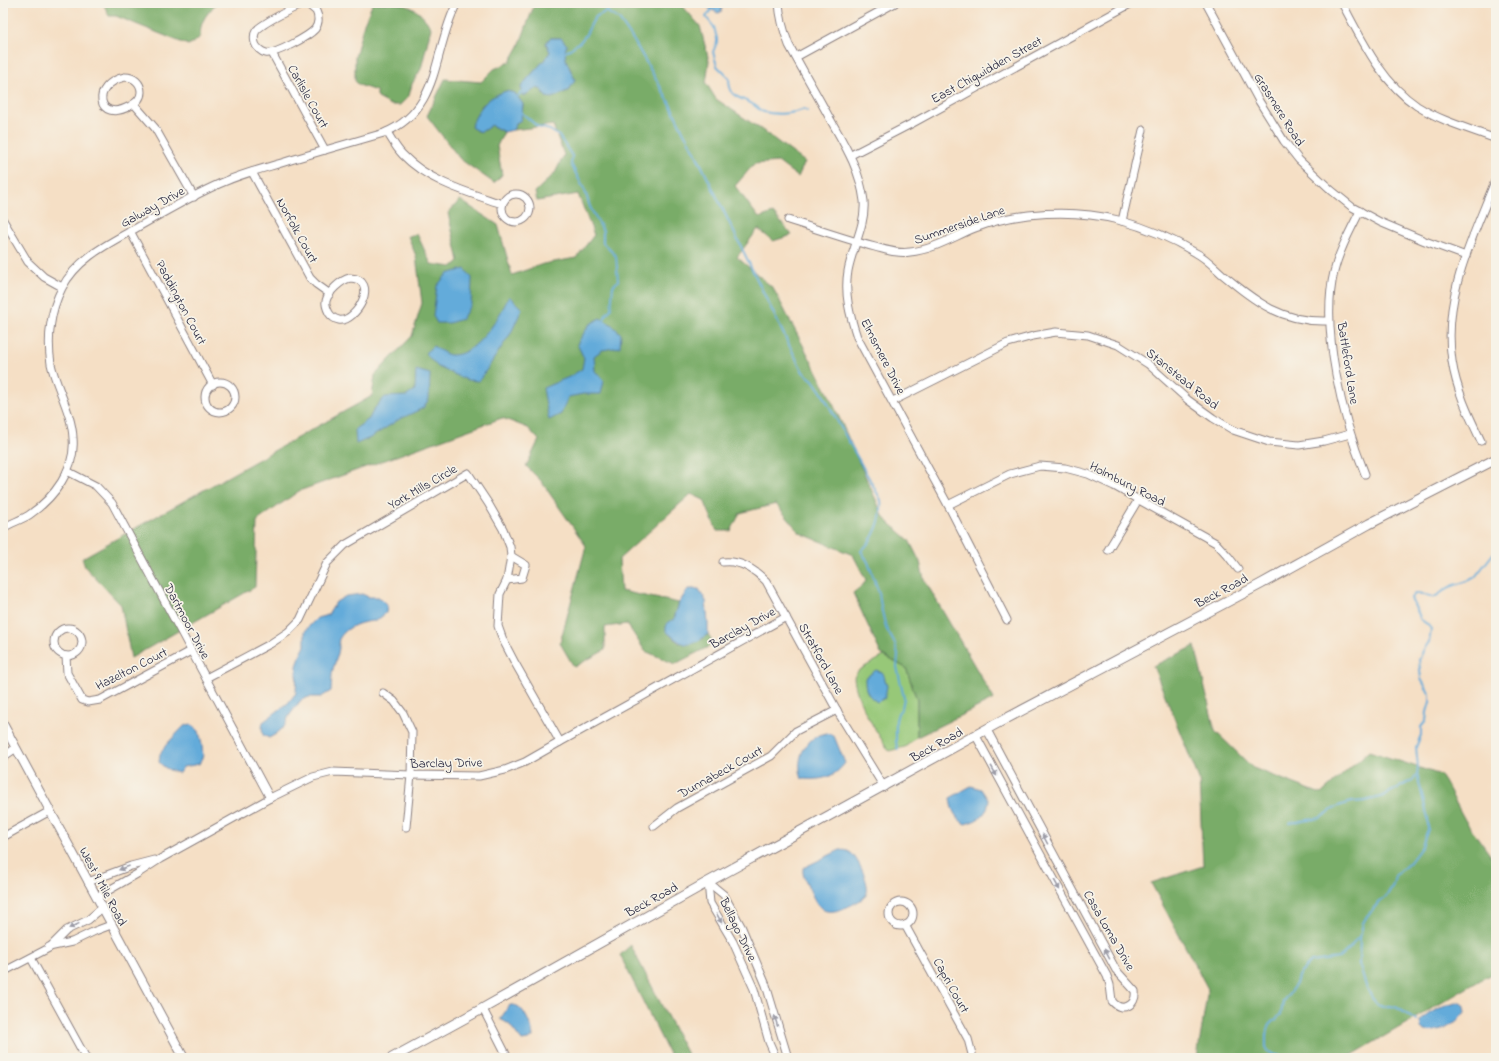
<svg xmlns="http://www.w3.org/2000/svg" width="1499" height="1061" viewBox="0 0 1499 1061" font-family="'Indie Flower',sans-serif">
	<rect width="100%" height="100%" fill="#f7f3e8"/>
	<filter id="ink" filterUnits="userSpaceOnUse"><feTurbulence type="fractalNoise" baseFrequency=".025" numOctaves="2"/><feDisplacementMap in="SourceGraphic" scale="8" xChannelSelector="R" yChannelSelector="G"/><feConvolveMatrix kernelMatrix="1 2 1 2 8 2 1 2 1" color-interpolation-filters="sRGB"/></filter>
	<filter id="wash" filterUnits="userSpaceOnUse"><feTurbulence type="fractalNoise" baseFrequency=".012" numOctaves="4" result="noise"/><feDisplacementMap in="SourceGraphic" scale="16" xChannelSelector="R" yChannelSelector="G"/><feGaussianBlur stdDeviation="0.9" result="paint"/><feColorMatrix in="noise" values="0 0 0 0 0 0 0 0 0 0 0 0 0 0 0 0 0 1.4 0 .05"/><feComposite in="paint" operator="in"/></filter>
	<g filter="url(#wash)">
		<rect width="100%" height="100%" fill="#f5dfc5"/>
		<path fill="#97c878" stroke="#5c755a" d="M884 656 906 668 917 700V737L905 747 889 751C875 729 856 702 854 677L859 670Z"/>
		<g fill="#79ac68" stroke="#4e6752" fill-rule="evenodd">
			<path d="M111 3H216C212 9 206 14 203 21 197 35 206 37 188 45L116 16H109L104 5Z"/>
			<path d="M373 3C400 3 416 2 431 28L421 69 412 84 409 96 400 105H391L378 98 376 91 359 85 355 81V57L364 23Z"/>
			<path d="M535 3H680L700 26 709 61 706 83 716 99 762 130 805 162 798 177 778 162 754 164 735 186 759 218 773 213 792 235 773 241 758 229 737 257 773 288 830 397 884 518 909 540 920 562 924 579 994 699 917 737V700L906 668 881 654 853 593 863 585 866 580 853 555 800 533 776 504 740 513 731 531H717L704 500 691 494 619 559 621 591 679 603 674 619 666 631 679 643 701 640 708 634 714 644 675 664 645 651 627 624 605 627V650L574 667 560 643 586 546 541 481 526 466 539 440 528 428 502 418 299 491 257 521 255 587 131 658 121 605 85 567 82 558 372 396 375 375 412 336 422 303 416 256 408 236 417 234 431 264 452 267 459 261 448 213 460 200 498 225 512 275 543 264 576 258 594 235 578 194 537 201 535 192 555 173 564 155 553 125 513 130 516 123 521 120 523 105 515 93 506 91 482 105 471 127C481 134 482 132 491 125L504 132 497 146 502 175 494 183 460 159 427 116 445 79 481 82 494 69 510 62 519 46ZM550 38H561L565 49V60L571 70 569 90 561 94 536 88 524 96 521 87C530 74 542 65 550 52L546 43Z"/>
			<polygon points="1195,646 1215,731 1253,768 1321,794 1369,751 1441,775 1465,820 1496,863 1496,971 1347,1058 1197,1058 1208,989 1151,883 1203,866 1199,779 1153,666"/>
			<polygon points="631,945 631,946 689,1058 671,1058 620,955"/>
		</g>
		<g fill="#63abda" stroke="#42668a">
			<path d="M704 3H723L721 12 718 13C712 10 707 8 704 3Z"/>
			<path d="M550 38H561L567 45C561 57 571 69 575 80L569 90 552 98 546 97 542 90 537 88 523 96 521 87C530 74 542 65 550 52L546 43Z"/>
			<path d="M506 91 515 93 523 104 521 120 516 123 513 130 504 132 491 125C482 132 481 134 471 127 479 108 485 98 506 91Z"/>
			<polygon points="465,269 472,278 471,304 462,319 449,323 437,323 433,316 437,286 447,274"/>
			<path d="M509 296 522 309 511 333 479 381 467 380 438 367 425 353 433 346C438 349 445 354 450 355 476 357 500 317 509 296Z"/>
			<polygon points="600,318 611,324 621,334 620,347 602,350 594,356 595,371 604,381 601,394 583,394 568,397 561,414 549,420 543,388 569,377 582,369 584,358 577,344 589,325"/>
			<polygon points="416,370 430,374 429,399 423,408 398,420 370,438 356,444 355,429 369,419 374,409 385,397 407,396 415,390"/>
			<path d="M688 589H699L706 601 708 624V634C688 650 683 646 666 631V624L674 619 679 603Z"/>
			<path d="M362 594 369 597H379L387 605 386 613 376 621C363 621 346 626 339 639 338 642 339 645 339 648 338 656 335 662 333 669 331 677 332 684 331 691L321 697H309L301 700 289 716 284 727 276 734 269 738 263 735 262 728 263 722 288 703 296 693 297 666 300 656 305 646V631L312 623 317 618 328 615 336 602 346 596Z"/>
			<path d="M876 670 883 673 887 686 885 698 877 702C867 695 865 691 865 678Z"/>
			<path d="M191 724 199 731 202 745 203 756 199 764 183 767 179 773C170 771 164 768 159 762L160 754 166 745 184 726Z"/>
			<path d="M827 733 834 736 845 763C833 779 821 780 802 779 795 759 804 737 827 733Z"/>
			<path d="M971 786 981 789 989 801C986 816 979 820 965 824 955 818 951 809 950 798Z"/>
			<path d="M840 850C845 850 850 851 853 855 860 863 871 886 866 895 864 900 840 911 834 911 829 912 823 911 820 907 814 902 808 885 804 877L803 873V868Z"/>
			<path d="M1461 1002 1464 1006 1465 1012C1454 1026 1441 1034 1424 1031L1421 1028 1420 1022C1430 1010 1446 1005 1461 1002Z"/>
			<path d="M510 1005C513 1005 516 1005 519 1007 525 1011 533 1029 533 1037L528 1040 522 1041 509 1024 500 1019Z"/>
		</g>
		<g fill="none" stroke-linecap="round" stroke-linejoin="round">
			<g stroke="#63abda" stroke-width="2">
				<path d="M608 3 607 11 610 14 619 19 634 41 669 102 684 133 693 148 787 341 803 372 813 380 822 393 881 500C883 518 874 540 861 551L868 562 879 593 881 607 886 628 895 644 898 655 897 667 904 698 902 708 898 713 896 720V742L898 750"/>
				<path d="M711 10 706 17 714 27 717 39V42L713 52 717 66 729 78C729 100 740 96 754 105 758 107 759 111 764 112 776 115 793 114 804 109L807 111"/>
				<polyline points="564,53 580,42 585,36 595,17 607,11"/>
				<polyline points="518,96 523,91"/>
				<polyline points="522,113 538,127 550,130 559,136 572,156 571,164 585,191 590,207 603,231 603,243 616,256 618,281 613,286 611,309 606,314 604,320"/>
				<polyline points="1290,823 1320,818 1338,806 1352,802 1365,801 1381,797 1407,783 1414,779 1417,775"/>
				<path d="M1417 1021C1405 1015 1397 1002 1383 1007L1378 1005 1372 998 1366 986 1359 964 1360 938 1363 923 1367 916 1380 901 1386 897 1393 885 1395 876 1410 862 1422 846 1428 829V819L1417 774 1418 767 1416 747 1421 735V727L1426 721 1427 712 1430 702V695L1421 679 1419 660 1424 649 1429 642 1431 629 1427 624 1420 619C1419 611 1413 606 1411 598 1419 587 1426 599 1434 597 1439 595 1443 591 1448 588 1456 583 1467 583 1475 577L1496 550"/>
				<polyline points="1287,1058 1269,1053 1266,1048 1266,1034 1270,1025 1281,1014 1283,1001 1296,984 1298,976 1311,962 1339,958 1350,948 1356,940 1360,938"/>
			</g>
		</g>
	</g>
	<g filter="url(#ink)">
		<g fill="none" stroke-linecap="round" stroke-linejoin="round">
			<defs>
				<g id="minor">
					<path d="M779 3C780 18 784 32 789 45 802 69 816 93 829 117 844 144 860 169 864 201 866 225 852 248 848 271 844 294 850 316 857 337L948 505 1007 620"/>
					<polyline points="1206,3 1259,101 1284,141 1299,160 1331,190 1352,207 1380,222 1425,241 1466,256"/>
					<path d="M1342 3C1362 40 1381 82 1417 106 1441 121 1470 129 1496 139"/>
					<path d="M302 5H309L316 11C319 17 319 23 315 29 309 36 275 55 266 53 261 52 256 47 255 43 254 39 254 34 256 31 261 24 294 7 302 5Z"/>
					<polyline points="272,53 325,150"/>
					<polyline points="796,57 895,3"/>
					<path d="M125 77C134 77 141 83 141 92 141 99 136 103 130 106 97 124 90 84 125 77Z"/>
					<polyline points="134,104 155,128 194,197"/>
					<path d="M387 132C392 140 396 148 403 155 429 182 467 192 502 204"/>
					<polyline points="851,155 911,124 1132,3"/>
					<polyline points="252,172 310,278 316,284 330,294"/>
					<circle cx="516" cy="208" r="14"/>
					<path d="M1360 211C1350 231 1339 251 1334 272 1320 330 1343 420 1365 474"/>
					<polyline points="3,220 28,262 44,277 62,287"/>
					<path d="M788 220C817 229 845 239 875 247 887 250 898 254 910 252 933 250 955 236 975 228 1017 211 1075 209 1118 220 1145 227 1173 239 1196 253 1206 258 1214 267 1222 274 1256 302 1282 323 1329 321"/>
					<polyline points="1122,221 1143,130"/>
					<polyline points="130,231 213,385"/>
					<path d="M350 278C381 279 356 323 339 320 334 319 331 316 329 313 327 309 325 305 326 301 328 292 341 280 350 278Z"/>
					<circle cx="220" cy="397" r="15"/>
					<polyline points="893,401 1008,343 1033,336 1056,332 1088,335 1118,345 1148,364 1188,400 1213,418 1233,430 1269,442 1299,445 1324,441 1350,434"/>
					<path d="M1481 441C1469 416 1456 389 1452 361 1442 297 1473 237 1496 179"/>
					<polyline points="67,471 96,486 112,503 270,798"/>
					<polyline points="948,505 1010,474 1040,466 1065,468 1088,474 1114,486 1216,543 1228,556 1238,569"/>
					<path d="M3 528C11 523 21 520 29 515 54 498 76 469 73 438 72 413 56 387 51 364 47 339 50 311 62 288 77 258 110 243 138 227 167 211 196 193 226 181 247 172 269 167 291 160 322 151 352 142 384 133 442 109 432 51 457 3"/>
					<polyline points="1108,550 1138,500"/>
					<path d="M723 562C740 560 755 570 766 581L839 714 884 787"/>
					<polyline points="507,580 522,578 526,565 511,556"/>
					<circle cx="68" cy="642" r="14"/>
					<polyline points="66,656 67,673 82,700 88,702 100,700 191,651"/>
					<polyline points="206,678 270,644 288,632 300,620 327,563 345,545 468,473 488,503 503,529 510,547 511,556 507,580 500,594 498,626 503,640 515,663 560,742"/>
					<polyline points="383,693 394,701 403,713 412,732 411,775 406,827"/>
					<path d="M976 736 1107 976 1110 985 1112 1001C1121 1013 1137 1006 1135 991L1116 970 987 730"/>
					<polyline points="3,757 16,748"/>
					<polyline points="654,826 677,808 771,756 796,731 837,710"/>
					<polyline points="3,837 50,811"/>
					<polyline points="88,882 131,866 154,860"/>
					<polyline points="708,882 724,895 742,928 766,985 788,1058"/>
					<polyline points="708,882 710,903 733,942 754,989 769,1042 776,1058"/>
					<polyline points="97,897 137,874 160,859 270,798 313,777 333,772 411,775 479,776 505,770 525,762 560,742 786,617"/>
					<circle cx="901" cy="914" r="12"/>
					<polyline points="905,925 968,1039 973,1058"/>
					<polyline points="49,947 72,942 95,931 111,925"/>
					<polyline points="31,958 86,1058"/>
					<polyline points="3,972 49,948 67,930 88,920 102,908"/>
					<polyline points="483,1009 508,1058"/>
				</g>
				<polyline id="tertiary" points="3,724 184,1058"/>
				<polyline id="secondary" points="392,1058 480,1010 708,882 996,724 1261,584 1369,524 1496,459"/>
			</defs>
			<use href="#minor" stroke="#8c8080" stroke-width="9"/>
			<use href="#tertiary" stroke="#8c8080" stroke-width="10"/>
			<use href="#secondary" stroke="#8c8080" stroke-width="11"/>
			<use href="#minor" stroke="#fff" stroke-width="7"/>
			<use href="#tertiary" stroke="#fff" stroke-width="8"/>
			<use href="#secondary" stroke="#fff" stroke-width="9"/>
		</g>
		<defs><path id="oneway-solid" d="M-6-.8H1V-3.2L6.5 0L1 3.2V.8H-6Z"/></defs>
		<g fill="#9c9ca7">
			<use href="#oneway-solid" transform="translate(994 771) rotate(61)"/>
			<use href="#oneway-solid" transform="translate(1045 839) rotate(-118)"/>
			<use href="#oneway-solid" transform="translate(124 868) rotate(160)"/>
			<use href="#oneway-solid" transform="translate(1057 885) rotate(61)"/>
			<use href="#oneway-solid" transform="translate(719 918) rotate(61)"/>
			<use href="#oneway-solid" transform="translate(74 926) rotate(154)"/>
			<use href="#oneway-solid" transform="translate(1107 954) rotate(-118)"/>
			<use href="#oneway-solid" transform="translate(776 1021) rotate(-106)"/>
		</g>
	</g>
	<g text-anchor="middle" stroke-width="3.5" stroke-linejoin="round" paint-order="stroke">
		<g font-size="13" fill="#22223b" stroke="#f7f3e8">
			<text transform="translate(986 69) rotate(-29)" y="5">East Chigwidden Street</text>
			<text transform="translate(309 96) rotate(61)" y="5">Carlisle Court</text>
			<text transform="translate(1280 109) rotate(58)" y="5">Grasmere Road</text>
			<text transform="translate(152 206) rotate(-29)" y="5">Galway Drive</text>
			<text transform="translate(959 224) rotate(-19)" y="5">Summerside Lane</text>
			<text transform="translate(298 230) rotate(61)" y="5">Norfolk Court</text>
			<text transform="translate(182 302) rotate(62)" y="5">Paddington Court</text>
			<text transform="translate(884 356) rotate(63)" y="5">Elmsmere Drive</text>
			<text transform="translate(1349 363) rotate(81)" y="5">Battleford Lane</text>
			<text transform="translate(1183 378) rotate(39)" y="5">Stanstead Road</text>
			<text transform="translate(1128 483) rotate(27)" y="5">Holmbury Road</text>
			<text transform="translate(422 486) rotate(-30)" y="5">York Mills Circle</text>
			<text transform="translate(1221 590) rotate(-28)" y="5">Beck Road</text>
			<text transform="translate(188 621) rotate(62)" y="5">Dartmoor Drive</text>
			<text transform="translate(742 627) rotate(-29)" y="5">Barclay Drive</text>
			<text transform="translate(822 658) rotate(61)" y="5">Stratford Lane</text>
			<text transform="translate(131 668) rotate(-27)" y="5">Hazelton Court</text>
			<text transform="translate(936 744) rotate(-29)" y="5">Beck Road</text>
			<text transform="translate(446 762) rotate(-1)" y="5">Barclay Drive</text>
			<text transform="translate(720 771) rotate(-29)" y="5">Dunnabeck Court</text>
			<text transform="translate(104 886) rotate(62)" y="5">West 9 Mile Road</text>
			<text transform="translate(651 899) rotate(-29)" y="5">Beck Road</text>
			<text transform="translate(739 929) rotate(64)" y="5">Bellago Drive</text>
			<text transform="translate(1110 930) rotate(60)" y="5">Casa Loma Drive</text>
			<text transform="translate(952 985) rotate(61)" y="5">Capri Court</text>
		</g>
	</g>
	<rect width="1499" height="1061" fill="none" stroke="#f7f3e8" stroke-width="16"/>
</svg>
